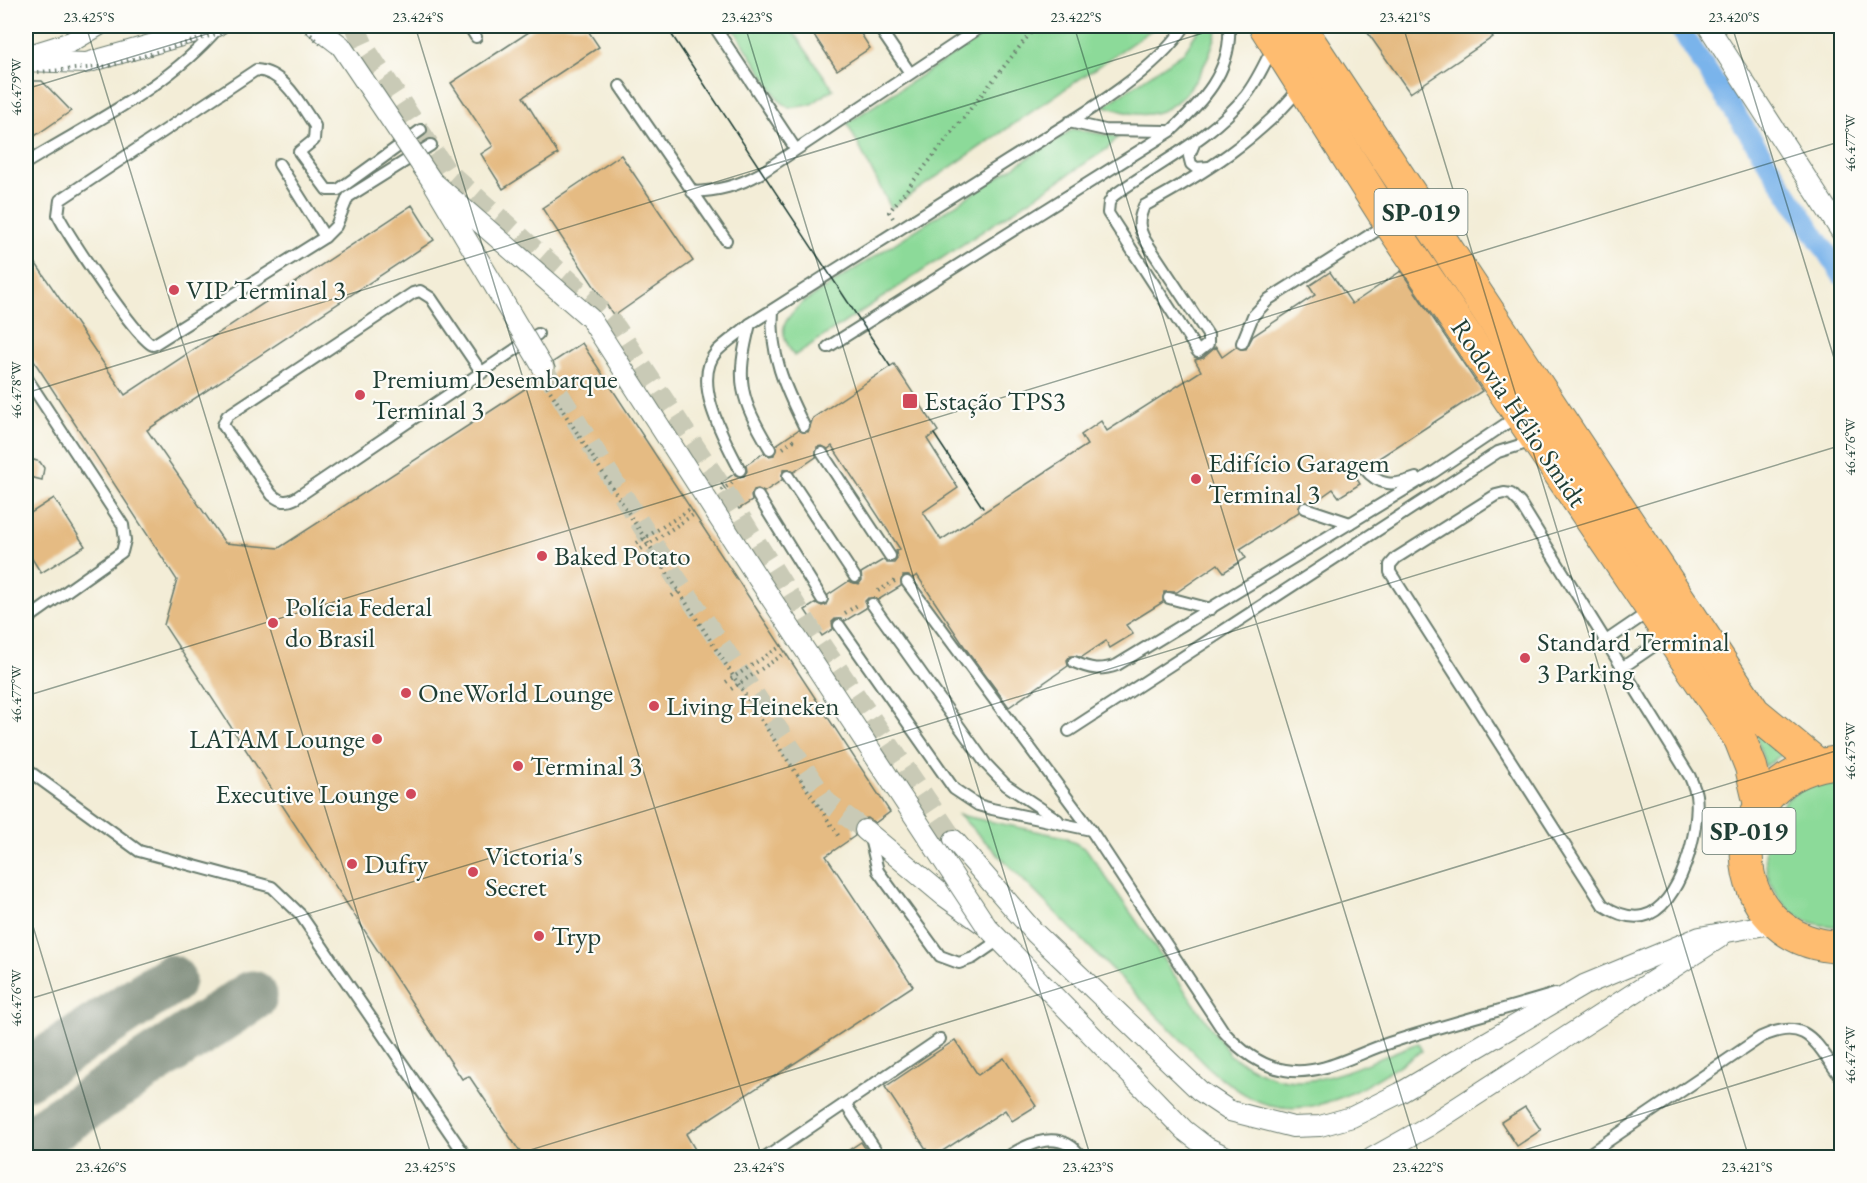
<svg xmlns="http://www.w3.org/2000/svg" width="1867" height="1183" viewBox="0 0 1867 1183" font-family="'EB Garamond',serif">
	<rect width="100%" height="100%" fill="#fdfcf7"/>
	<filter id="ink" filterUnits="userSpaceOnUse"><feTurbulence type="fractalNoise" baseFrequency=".0167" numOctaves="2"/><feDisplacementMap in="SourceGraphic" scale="12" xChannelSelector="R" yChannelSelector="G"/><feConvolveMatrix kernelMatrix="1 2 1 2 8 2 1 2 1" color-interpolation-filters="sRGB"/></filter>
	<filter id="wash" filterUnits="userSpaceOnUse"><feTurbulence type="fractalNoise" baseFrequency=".008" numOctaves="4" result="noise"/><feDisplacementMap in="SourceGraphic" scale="24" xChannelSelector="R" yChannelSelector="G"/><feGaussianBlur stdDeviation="1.35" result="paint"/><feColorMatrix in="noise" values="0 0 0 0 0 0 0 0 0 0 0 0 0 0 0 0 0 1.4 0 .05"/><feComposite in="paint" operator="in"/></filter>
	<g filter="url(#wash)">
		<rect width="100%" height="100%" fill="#f3edd7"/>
		<g fill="#8cda99" stroke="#568c66" stroke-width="1.5">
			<polygon points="732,26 789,26 833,89 810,105 789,108 779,100"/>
			<polygon points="998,26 1157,26 891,208 847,123"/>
			<path d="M1201 26 1218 27C1209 63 1183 120 1136 114 1125 113 1114 108 1104 106L1184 52Z"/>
			<path d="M1073 129 1118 137 1107 149 794 356C779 331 779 324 802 303Z"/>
			<polygon points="1755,732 1786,752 1765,766"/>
			<path d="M1841 778V926C1744 931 1736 783 1841 778Z"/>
			<path d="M959 815 1065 837 1087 850 1230 1055C1251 1068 1273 1081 1299 1081 1334 1081 1384 1055 1418 1043L1422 1051C1377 1078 1326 1119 1270 1105 1249 1100 1231 1085 1214 1073Z"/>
		</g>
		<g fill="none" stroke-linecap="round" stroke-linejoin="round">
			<polyline stroke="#7ab4eb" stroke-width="20" points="1678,26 1842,276"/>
			<g stroke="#899586" stroke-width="51">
				<polyline points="26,1075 170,980"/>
				<polyline points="26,1144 252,996"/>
			</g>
		</g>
		<g id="blocks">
			<g fill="#e5bb83">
				<polygon points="538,26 585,26 599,47 523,97 558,154 503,189 481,154 493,146 451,83"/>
				<polygon points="808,26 856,26 870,48 837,70"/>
				<polygon points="1363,26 1485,26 1493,37 1410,93"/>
				<polygon points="26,81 42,81 71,111 26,142"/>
				<polygon points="621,155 693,261 614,316 542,208"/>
				<polygon points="412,205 434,240 147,430 225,543 279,548 534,383 530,377 533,375 543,380 550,378 555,368 553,362 582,343 890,812 875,823 868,818 860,819 853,827 855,836 826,856 913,986 686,1134 700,1158 524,1158 469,1076 462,1079 164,625 177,580 26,349 26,249 125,395"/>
				<polygon points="1401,271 1482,391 1370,464 1366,461 1359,462 1358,472 1354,474 1360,484 1339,497 1333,489 1313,503 1301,502 1299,512 1240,549 1246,558 1224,572 1218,564 1177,592 1164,592 1163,602 1126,625 1133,634 1110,648 1106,641 1082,657 1070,656 1067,660 1068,666 1009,707 966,649 917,575 913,578 903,576 901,586 878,600 868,598 865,601 866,608 845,621 835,619 832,622 833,629 822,636 805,610 816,603 822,606 826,605 828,595 849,581 859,584 862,580 861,573 883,560 887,563 894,563 897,559 896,551 900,549 832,446 828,449 822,446 817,447 816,457 794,472 788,469 783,470 782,480 764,492 758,489 754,490 751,496 752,501 739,509 721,483 734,474 739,477 744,476 747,471 746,465 764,453 769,456 774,455 776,445 798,430 808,432 813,418 894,364 938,431 927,439 958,488 923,512 941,540 1087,445 1081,435 1101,421 1107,431 1201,371 1195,360 1203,358 1216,347 1222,357 1236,347 1246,349 1253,336 1315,295 1309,286 1330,272 1352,304"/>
				<polygon points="34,460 40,462 44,468 42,480 26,476 28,464"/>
				<polygon points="54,498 85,546 41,573 26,549 26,516"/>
				<polygon points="955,1040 978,1075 1004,1058 1036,1106 1012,1121 1005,1110 932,1158 885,1087"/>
				<polygon points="1525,1107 1541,1130 1517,1146 1501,1122"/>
				<polygon points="861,1142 872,1158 837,1158"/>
			</g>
		</g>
	</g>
	<g filter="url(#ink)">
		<use href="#blocks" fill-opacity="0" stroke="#697b6d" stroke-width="1.5"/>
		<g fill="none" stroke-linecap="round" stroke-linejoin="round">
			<g stroke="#c9cab6" stroke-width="20" stroke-dasharray="20 10" stroke-linecap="butt">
				<polyline points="355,26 365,48 446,170 589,298 616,327 723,489 814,634 954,840"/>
				<polyline points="543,368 652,542 827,802 865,830"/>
			</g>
			<defs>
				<g id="lane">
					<polyline points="469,26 476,37"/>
					<polyline points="714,26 795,148"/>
					<polyline points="878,26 910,73"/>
					<path d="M1273 47C1265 63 1257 81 1246 95 1211 139 1158 163 1113 196L1109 203 1108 213 1198 352 1208 344V335L1145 240C1138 227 1138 220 1144 206 1203 174 1259 139 1301 87"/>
					<polyline points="620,86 726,240"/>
					<polyline points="1069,122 1105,130 1167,131"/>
					<path d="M421 130 338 190H327L299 152 314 140 315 126C300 104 285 72 256 70L60 200 58 215C67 234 138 341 153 345L325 237 336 226 348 197 431 145"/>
					<polyline points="1194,144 1189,156 1191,164 1196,168 1209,167"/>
					<path d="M26 163C91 123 168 87 218 28"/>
					<polyline points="279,164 325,237"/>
					<path d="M692 192C718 191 738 186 761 173L982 26"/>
					<path d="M773 310C769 353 785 388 804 426"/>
					<path d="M750 324C735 382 740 398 770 449"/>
					<polyline points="1242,343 1253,316 1269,299 1417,205"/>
					<path d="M828 347 1171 131C1202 102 1232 72 1229 26"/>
					<path d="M482 373 431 298 420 291 413 293 227 416 223 425 272 495C281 502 286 503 296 498L538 334"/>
					<polyline points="26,377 123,525 125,540 122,552 26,620"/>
					<polyline points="822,453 890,556"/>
					<path d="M1364 468C1379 487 1394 486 1416 478"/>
					<path d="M740 470C725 440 690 381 717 351 727 341 740 333 750 324 836 269 922 215 1009 160 1064 125 1150 79 1185 26"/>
					<polyline points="788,476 855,577"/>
					<path d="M1504 493 1511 494 1520 503 1690 777C1692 782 1695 789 1696 795 1701 827 1680 909 1643 916 1628 919 1615 913 1603 905L1390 572V565L1396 558 1496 495Z"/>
					<polyline points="758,496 822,599"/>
					<polyline points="1305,508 1350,523"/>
					<path d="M907 582 1091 830 1224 1032C1241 1051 1260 1066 1285 1070 1323 1077 1360 1051 1395 1041 1448 1024 1502 1010 1555 994"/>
					<polyline points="1169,598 1211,609"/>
					<polyline points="872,604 986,764 1006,785 1058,820"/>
					<polyline points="839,625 954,789 978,805 992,809 1091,830"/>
					<polyline points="1606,641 1650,611"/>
					<path d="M1074 662C1090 669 1100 671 1117 665L1434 472 1519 415"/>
					<polyline points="1623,667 1667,637"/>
					<polyline points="1069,731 1498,452 1533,441"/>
					<polyline points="26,769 139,851 272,887 300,914 467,1158"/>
					<polyline points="869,834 878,871 940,956 959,963 973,958 999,940"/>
					<polyline points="846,1105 881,1158"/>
					<polyline points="765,1158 940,1039"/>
					<path d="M1006 1158C1029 1142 1062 1128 1082 1158"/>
					<path d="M1583 1158 1761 1037C1808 1015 1816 1045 1842 1079"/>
				</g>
				<g id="street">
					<polyline points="315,26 341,46"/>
					<polyline points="1708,26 1842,233"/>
					<polyline points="26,56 71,42 98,26"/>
					<polyline points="26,61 86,63 217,26"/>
					<polyline points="865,830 944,896 987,927 1184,1130 1206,1147 1229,1158"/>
					<polyline points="954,840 1035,933 1200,1091 1230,1111 1293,1127 1320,1126 1352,1117 1400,1093 1584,985 1700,937 1776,923"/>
					<polyline points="1372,1158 1427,1127 1719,938"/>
				</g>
				<g id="primary">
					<polyline points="1265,26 1389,222 1740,739 1751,767 1760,805"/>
					<polyline points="1299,26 1754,712 1817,764"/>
					<path d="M1842 762C1710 772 1720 944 1842 947"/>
				</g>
			</defs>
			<use href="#lane" stroke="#697b6d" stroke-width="14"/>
			<use href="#street" stroke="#697b6d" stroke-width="22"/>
			<use href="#primary" stroke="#697b6d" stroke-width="34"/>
			<g stroke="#697b6d" stroke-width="4" stroke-dasharray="1.5 4.5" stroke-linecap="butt">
				<polyline points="893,218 889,212 1036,26"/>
				<polyline points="547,386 782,752 840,838"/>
				<polyline points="783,448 797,438"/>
				<polyline points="721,490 735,481"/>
				<polyline points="637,543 692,508"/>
				<polyline points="878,591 895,581"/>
				<polyline points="672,596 679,591"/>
				<polyline points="845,613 859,604"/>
				<polyline points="726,682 783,645"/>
				<polyline points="731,689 787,652"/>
			</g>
			<use href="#lane" stroke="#fff" stroke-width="10"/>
			<use href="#street" stroke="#fff" stroke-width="20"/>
			<use href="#primary" stroke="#febc70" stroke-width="32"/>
			<g stroke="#1f3d34" stroke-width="1.5">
				<polyline points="666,26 890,366"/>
				<polyline points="934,434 983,508"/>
			</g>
			<defs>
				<g id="street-bridge">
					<polyline points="341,46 432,181 543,368"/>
					<polyline points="432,181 590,318 753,571 987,927"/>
				</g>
			</defs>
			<use href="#street-bridge" stroke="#697b6d" stroke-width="22" stroke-linecap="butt"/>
			<g stroke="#697b6d" stroke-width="4" stroke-dasharray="1.5 4.5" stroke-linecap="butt">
				<polyline points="295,26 311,35 323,46"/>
				<polyline points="26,73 110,66 243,26"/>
				<polyline points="641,549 696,513"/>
			</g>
			<use href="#street-bridge" stroke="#fff" stroke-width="20"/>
		</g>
	</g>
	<path fill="none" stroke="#1f3d34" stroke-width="1.5" stroke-opacity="0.45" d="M86 26 432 1158M415 26 762 1158M745 26 1091 1158M1074 26 1420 1158M1403 26 1749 1158M1732 26 1842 384M26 89 233 26M26 393 1226 26M26 696 1842 141M26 903 103 1158M26 1000 1842 445M504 1158 1842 749M1498 1158 1842 1052"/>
	<g fill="#d1495b" stroke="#fdfcf7" stroke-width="2">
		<circle cx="174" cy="290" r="6"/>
		<circle cx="360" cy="395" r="6"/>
		<rect x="902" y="393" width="16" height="16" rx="3"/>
		<circle cx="1196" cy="479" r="6"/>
		<circle cx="542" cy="556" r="6"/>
		<circle cx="273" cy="623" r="6"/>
		<circle cx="1525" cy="658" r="6"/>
		<circle cx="406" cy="693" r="6"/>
		<circle cx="654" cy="706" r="6"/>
		<circle cx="377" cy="739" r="6"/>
		<circle cx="518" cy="766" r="6"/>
		<circle cx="411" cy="794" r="6"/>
		<circle cx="352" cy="864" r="6"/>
		<circle cx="473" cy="872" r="6"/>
		<circle cx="539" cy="936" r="6"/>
	</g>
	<g text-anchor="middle" stroke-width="4.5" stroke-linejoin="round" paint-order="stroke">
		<g fill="#fdfcf7" stroke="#62766e" stroke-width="1.5">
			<rect x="1374.5" y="189" width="93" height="46" rx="4.5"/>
			<rect x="1702.5" y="808" width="93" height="46" rx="4.5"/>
		</g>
		<g font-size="26" font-weight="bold" fill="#1f3d34">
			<text x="1421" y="221">SP-019</text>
			<text x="1749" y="840">SP-019</text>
		</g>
		<g font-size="27" fill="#1f3d34" stroke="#fdfcf7" text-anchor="start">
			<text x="186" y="299">VIP Terminal 3</text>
			<text x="372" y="388">Premium Desembarque<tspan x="372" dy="31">Terminal 3</tspan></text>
			<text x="924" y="410">Estação TPS3</text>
			<text x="1208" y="472">Edifício Garagem<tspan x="1208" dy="31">Terminal 3</tspan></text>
			<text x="554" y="565">Baked Potato</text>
			<text x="285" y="616">Polícia Federal<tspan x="285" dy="31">do Brasil</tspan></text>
			<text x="1537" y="651">Standard Terminal<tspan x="1537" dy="31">3 Parking</tspan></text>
			<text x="418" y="702">OneWorld Lounge</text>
			<text x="666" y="715">Living Heineken</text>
			<text x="365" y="748" text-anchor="end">LATAM Lounge</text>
			<text x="530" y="775">Terminal 3</text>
			<text x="399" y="803" text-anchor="end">Executive Lounge</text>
			<text x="485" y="865">Victoria's<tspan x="485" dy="31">Secret</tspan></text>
			<text x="364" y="873">Dufry</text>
			<text x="551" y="945">Tryp</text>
		</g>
		<g font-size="27" fill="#1f3d34" stroke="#fdfcf7">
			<text transform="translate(1519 413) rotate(56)" y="9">Rodovia Hélio Smidt</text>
		</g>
	</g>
	<rect width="1867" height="1183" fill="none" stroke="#fdfcf7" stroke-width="66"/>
	<rect x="33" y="33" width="1801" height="1117" fill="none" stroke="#1f3d34" stroke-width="2"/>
	<g font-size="15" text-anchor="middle" fill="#1f3d34">
		<text x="89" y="22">23.425°S</text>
		<text x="418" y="22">23.424°S</text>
		<text x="747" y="22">23.423°S</text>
		<text x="1076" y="22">23.422°S</text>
		<text x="1405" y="22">23.421°S</text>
		<text x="1734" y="22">23.420°S</text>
		<text transform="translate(16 87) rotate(-90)" y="5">46.479°W</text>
		<text transform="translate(1850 143) rotate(-90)" y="5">46.477°W</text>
		<text transform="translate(16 390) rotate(-90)" y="5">46.478°W</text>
		<text transform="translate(1850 447) rotate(-90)" y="5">46.476°W</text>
		<text transform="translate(16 694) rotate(-90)" y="5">46.477°W</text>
		<text transform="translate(1850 751) rotate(-90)" y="5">46.475°W</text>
		<text transform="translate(16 998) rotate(-90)" y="5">46.476°W</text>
		<text transform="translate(1850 1055) rotate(-90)" y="5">46.474°W</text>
		<text x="101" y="1172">23.426°S</text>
		<text x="430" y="1172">23.425°S</text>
		<text x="759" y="1172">23.424°S</text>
		<text x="1088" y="1172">23.423°S</text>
		<text x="1418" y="1172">23.422°S</text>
		<text x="1747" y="1172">23.421°S</text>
	</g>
</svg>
